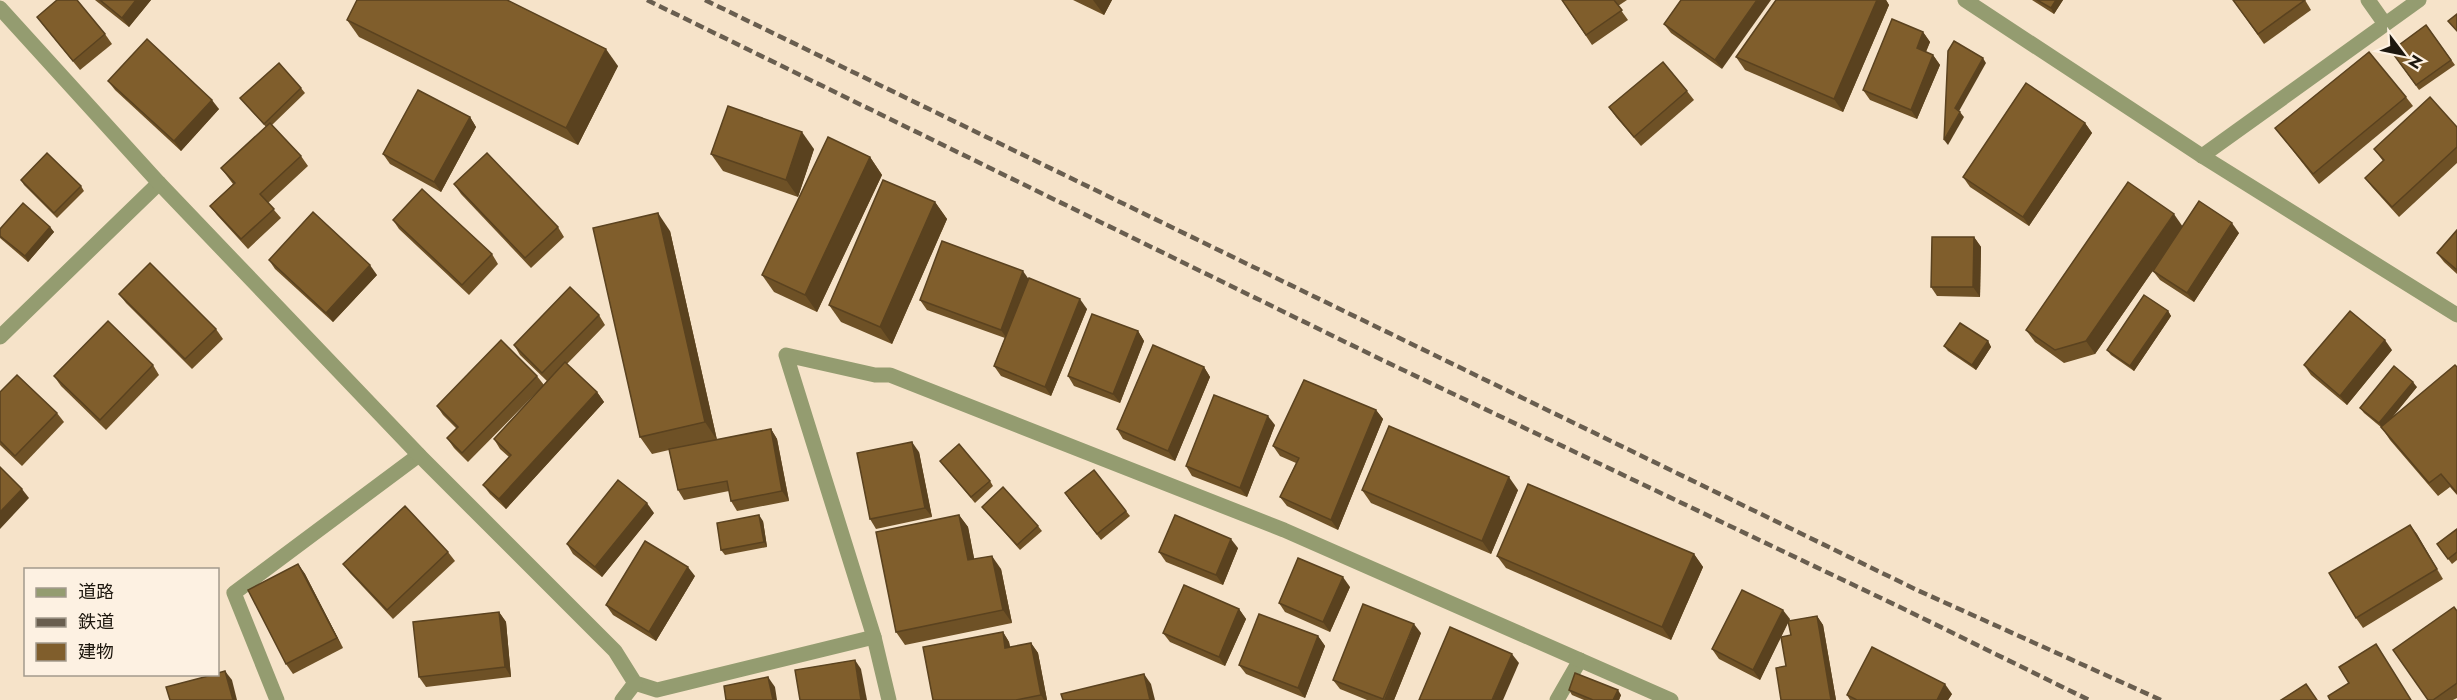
<svg xmlns="http://www.w3.org/2000/svg" width="2457" height="700" viewBox="0 0 2457 700" font-family="Jost,'Noto Sans JP',sans-serif">
	<rect width="100%" height="100%" fill="#f6e3c9"/>
	<g fill="none" stroke-linecap="round" stroke-linejoin="round">
		<g stroke="#949c70" stroke-width="15">
			<polyline points="0,337 159,183"/>
			<polyline points="277,700 234,593 419,455"/>
			<polyline points="1557,700 1580,660"/>
		</g>
		<g stroke="#949c70" stroke-width="15">
			<polyline points="2368,0 2385,24"/>
			<polyline points="0,8 159,183 419,455 615,651 635,683 657,690 874,637"/>
			<polyline points="2202,156 2419,0"/>
			<polyline points="622,700 635,683"/>
			<polyline points="889,700 874,637 786,355 875,375 890,375 1284,530 1671,700"/>
		</g>
		<polyline stroke="#949c70" stroke-width="15" points="1965,0 2202,156 2457,315"/>
		<g stroke="#695e4f" stroke-width="4.5" stroke-dasharray="9 4.5" stroke-linecap="butt">
			<polyline points="647,0 1378,358 1906,610 2089,700"/>
			<polyline points="705,0 1917,590 2161,700"/>
		</g>
	</g>
	<g fill="#6e5126">
		<polygon points="95,0 151,0 129,27"/>
		<polygon points="1073,0 1112,0 1104,15"/>
		<polygon points="1562,0 1627,0 1618,6 1628,20 1592,45"/>
		<polygon points="1681,0 1722,69 1671,33 1664,24"/>
		<polygon points="1776,0 1886,0 1889,5 1843,112 1745,70 1736,57"/>
		<polygon points="2032,0 2063,0 2054,14"/>
		<polygon points="2233,0 2305,0 2311,10 2264,44"/>
		<polygon points="37,17 105,34 112,44 80,70 44,26"/>
		<polygon points="347,20 618,66 578,145 359,37"/>
		<polygon points="2426,25 2455,65 2419,90 2391,51"/>
		<polygon points="1923,32 1930,42 1926,52 1933,55 1940,65 1917,119 1870,100 1863,90"/>
		<polygon points="108,81 219,109 181,151 115,90"/>
		<polygon points="301,88 305,93 272,125 301,156 308,166 268,203 281,218 248,249 217,215 210,206 233,184 221,168 266,127 240,98"/>
		<polygon points="1687,91 1694,100 1641,146 1616,117 1609,107"/>
		<polygon points="2406,97 2413,106 2319,184 2275,128"/>
		<polygon points="470,117 476,127 441,192 390,164 383,154"/>
		<polygon points="2085,123 2092,133 2029,226 1970,187 1963,177"/>
		<polygon points="2457,127 2457,163 2399,217 2372,187 2365,178 2383,161 2374,149"/>
		<polygon points="814,149 798,197 723,171 711,154"/>
		<polygon points="870,157 882,175 817,312 774,292 762,275"/>
		<polygon points="21,180 81,186 84,191 57,218 24,185"/>
		<polygon points="454,184 558,227 564,237 531,268 461,194"/>
		<polygon points="935,202 947,219 892,344 841,322 829,305"/>
		<polygon points="393,220 492,254 498,264 469,295 399,229"/>
		<polygon points="2183,226 2239,233 2194,302 2160,280 2153,271 2161,259 2095,354 2064,363 2035,342 2026,330"/>
		<polygon points="50,227 54,232 28,262 0,238 0,229"/>
		<polygon points="2457,230 2457,274 2444,262 2437,253"/>
		<polygon points="670,231 717,440 771,429 777,439 789,501 737,511 731,501 729,491 684,500 678,490 669,450 652,454 640,437"/>
		<polygon points="1974,237 1981,247 1980,297 1937,296 1931,287"/>
		<polygon points="269,260 377,275 333,322 275,269"/>
		<polygon points="1029,280 1087,309 1051,396 1001,376 994,366 1005,338 927,310 920,300"/>
		<polygon points="119,294 216,329 223,339 192,369 126,303"/>
		<polygon points="2168,311 2171,316 2134,371 2111,355 2107,350"/>
		<polygon points="599,315 605,325 567,364 597,392 604,402 506,509 490,494 483,485 509,457 500,449 494,439 541,388 468,462 454,448 447,438 457,429 443,415 437,406 537,376 544,385 547,381 520,355 514,345"/>
		<polygon points="1138,331 1144,341 1120,403 1074,386 1068,376"/>
		<polygon points="1988,341 1991,347 1976,370 1948,351 1944,346"/>
		<polygon points="2392,350 2347,405 2311,375 2304,365"/>
		<polygon points="153,365 159,375 106,430 61,386 54,376"/>
		<polygon points="1204,367 1210,377 1175,461 1123,439 1117,429"/>
		<polygon points="2457,367 2457,495 2450,487 2438,496 2390,440 2382,428 2364,413 2360,408 2417,387 2391,418"/>
		<polygon points="0,392 57,413 64,422 22,466 0,445"/>
		<polygon points="1376,410 1383,419 1338,530 1287,506 1280,497 1296,463 1280,456 1273,446"/>
		<polygon points="1275,425 1247,497 1192,476 1186,466"/>
		<polygon points="919,452 932,517 876,529 870,519"/>
		<polygon points="940,461 990,481 993,486 975,503"/>
		<polygon points="1362,490 1518,490 1491,554 1371,503"/>
		<polygon points="1068,498 1126,511 1130,516 1101,540"/>
		<polygon points="982,507 1038,526 1042,531 1020,550"/>
		<polygon points="654,513 602,577 573,554 567,544"/>
		<polygon points="959,515 968,527 974,559 1001,569 1012,623 905,645 896,632"/>
		<polygon points="763,521 767,547 725,555 721,550"/>
		<polygon points="2410,525 2443,579 2363,628 2356,618"/>
		<polygon points="2457,529 2457,560 2452,564 2437,544"/>
		<polygon points="1238,548 1223,585 1166,562 1159,552"/>
		<polygon points="448,552 455,561 393,619 350,573 343,564"/>
		<polygon points="1694,554 1703,567 1671,640 1506,568 1497,556"/>
		<polygon points="298,564 305,574 343,648 293,674 286,664"/>
		<polygon points="695,576 656,641 613,615 606,605"/>
		<polygon points="1350,587 1330,632 1285,612 1279,603"/>
		<polygon points="1239,609 1246,619 1225,666 1170,642 1163,633"/>
		<polygon points="2457,611 2457,698 2453,700 2428,700"/>
		<polygon points="499,612 506,622 511,677 426,687 419,677"/>
		<polygon points="1817,616 1823,625 1836,700 1781,700 1791,635 1788,622 1760,680 1719,659 1712,649 1790,619 1789,621"/>
		<polygon points="1003,632 1009,642 1010,647 1031,643 1038,653 1047,700 933,700"/>
		<polygon points="1421,633 1394,700 1367,700 1340,689 1333,680"/>
		<polygon points="1318,636 1325,646 1305,698 1246,674 1239,665"/>
		<polygon points="1569,690 1621,695 1619,700 1584,700 1572,695"/>
		<polygon points="1952,694 1948,700 1850,700 1847,695"/>
	</g>
	<g fill="#5a421f">
		<polygon points="136,0 151,0 129,27 122,18"/>
		<polygon points="1093,0 1112,0 1104,15"/>
		<polygon points="1757,0 1771,0 1722,69 1715,60"/>
		<polygon points="1877,0 1886,0 1889,5 1843,112 1834,99"/>
		<polygon points="2056,0 2063,0 2054,14 2051,8"/>
		<polygon points="1923,32 1930,42 1923,58 1917,48"/>
		<polygon points="606,49 618,66 578,145 566,128"/>
		<polygon points="1933,55 1940,65 1917,119 1911,110"/>
		<polygon points="1983,58 1986,63 1958,113 1955,108"/>
		<polygon points="212,100 219,109 181,151 174,141"/>
		<polygon points="1960,112 1964,117 1948,145 1944,140"/>
		<polygon points="470,117 476,127 441,192 434,182"/>
		<polygon points="2085,123 2092,133 2029,226 2023,217"/>
		<polygon points="802,132 814,149 798,197 786,180"/>
		<polygon points="870,157 882,175 817,312 805,295"/>
		<polygon points="935,202 947,219 892,344 880,327"/>
		<polygon points="658,213 670,231 717,440 705,422"/>
		<polygon points="2174,214 2183,227 2095,354 2086,341"/>
		<polygon points="2232,223 2239,233 2194,302 2187,293"/>
		<polygon points="50,227 54,232 28,262 25,256"/>
		<polygon points="1974,237 1981,247 1980,297 1973,287"/>
		<polygon points="370,265 377,275 333,322 326,313"/>
		<polygon points="1023,271 1030,281 1008,340 1001,330"/>
		<polygon points="1080,299 1087,309 1051,396 1045,387"/>
		<polygon points="2168,311 2171,316 2134,371 2130,366"/>
		<polygon points="1138,331 1144,341 1120,403 1113,394"/>
		<polygon points="2385,340 2392,350 2347,405 2340,396"/>
		<polygon points="1988,341 1991,347 1976,370 1972,365"/>
		<polygon points="1204,367 1210,377 1175,461 1168,451"/>
		<polygon points="2413,382 2417,387 2383,429 2379,423"/>
		<polygon points="597,392 604,402 506,509 499,499"/>
		<polygon points="1376,410 1383,419 1338,530 1331,520"/>
		<polygon points="1268,416 1275,425 1247,497 1240,488"/>
		<polygon points="771,429 777,439 789,501 782,491"/>
		<polygon points="912,442 919,452 932,517 925,508"/>
		<polygon points="1509,477 1518,490 1491,554 1482,541"/>
		<polygon points="22,489 29,498 0,529 0,512"/>
		<polygon points="647,503 654,513 602,577 595,567"/>
		<polygon points="759,515 763,521 767,547 764,542"/>
		<polygon points="959,515 968,527 977,573 968,560"/>
		<polygon points="2410,525 2417,534 2443,579 2437,569"/>
		<polygon points="1231,539 1238,548 1223,585 1216,575"/>
		<polygon points="1694,554 1703,567 1671,640 1662,627"/>
		<polygon points="992,556 1001,569 1012,623 1003,610"/>
		<polygon points="298,564 305,574 343,648 337,638"/>
		<polygon points="688,567 695,576 656,641 649,632"/>
		<polygon points="1343,577 1350,587 1330,632 1323,622"/>
		<polygon points="1239,609 1246,619 1225,666 1219,657"/>
		<polygon points="1783,610 1790,619 1760,680 1753,670"/>
		<polygon points="499,612 506,622 511,677 505,667"/>
		<polygon points="1817,616 1823,625 1836,700 1831,700"/>
		<polygon points="1414,624 1421,633 1394,700 1384,700"/>
		<polygon points="1003,632 1009,642 1012,657 1005,648"/>
		<polygon points="1318,636 1325,646 1305,698 1298,688"/>
		<polygon points="1031,643 1038,653 1047,700 1044,700 1041,695"/>
		<polygon points="1512,654 1519,663 1503,700 1492,700"/>
		<polygon points="855,660 861,669 867,700 861,700"/>
		<polygon points="225,671 232,680 237,700 233,700"/>
		<polygon points="1144,674 1151,684 1155,700 1150,700"/>
		<polygon points="768,677 775,687 777,700 773,700"/>
		<polygon points="1945,684 1952,694 1948,700 1937,700"/>
		<polygon points="1618,690 1621,695 1619,700 1613,700"/>
	</g>
	<g fill="#805e2c" stroke="#5a421f" stroke-width="1.5">
		<polygon points="57,0 77,0 105,34 73,61 37,17"/>
		<polygon points="100,0 136,0 122,18"/>
		<polygon points="357,0 507,0 606,49 566,128 347,20"/>
		<polygon points="1562,0 1614,0 1622,10 1586,35"/>
		<polygon points="1681,0 1757,0 1715,60 1664,24"/>
		<polygon points="1776,0 1877,0 1834,99 1736,57"/>
		<polygon points="2037,0 2056,0 2051,8"/>
		<polygon points="2233,0 2305,0 2258,34"/>
		<polygon points="2457,14 2457,31 2448,21"/>
		<polygon points="1892,19 1923,32 1917,48 1933,55 1911,110 1863,90"/>
		<polygon points="2426,25 2451,60 2416,85 2391,51"/>
		<polygon points="147,39 212,100 174,141 108,81"/>
		<polygon points="1954,41 1983,58 1955,108 1960,112 1944,140 1948,51"/>
		<polygon points="2369,52 2406,97 2313,174 2275,128"/>
		<polygon points="1663,62 1687,91 1634,137 1609,107"/>
		<polygon points="279,63 301,88 264,124 240,98"/>
		<polygon points="2026,83 2085,123 2023,217 1963,177"/>
		<polygon points="418,90 470,117 434,182 383,154"/>
		<polygon points="2430,97 2457,127 2457,147 2392,207 2365,178 2384,160 2374,149"/>
		<polygon points="728,106 802,132 786,180 711,154"/>
		<polygon points="270,123 301,156 260,194 274,209 241,239 210,206 235,183 221,168"/>
		<polygon points="828,137 870,157 805,295 762,275"/>
		<polygon points="47,153 81,186 54,213 21,180"/>
		<polygon points="487,153 558,227 525,258 454,184"/>
		<polygon points="883,180 935,202 880,327 829,305"/>
		<polygon points="2128,182 2174,214 2086,341 2055,350 2026,330"/>
		<polygon points="422,189 492,254 462,285 393,220"/>
		<polygon points="2199,201 2232,223 2187,293 2153,271"/>
		<polygon points="23,203 50,227 25,256 0,236 0,229"/>
		<polygon points="313,212 370,265 326,313 269,260"/>
		<polygon points="658,213 705,422 640,437 593,228"/>
		<polygon points="2457,230 2457,270 2437,253"/>
		<polygon points="1932,237 1974,237 1973,287 1931,287"/>
		<polygon points="942,241 1023,271 1001,330 920,300"/>
		<polygon points="150,263 216,329 185,359 119,294"/>
		<polygon points="1029,278 1080,299 1045,387 994,366"/>
		<polygon points="570,287 599,315 542,373 514,345"/>
		<polygon points="2144,295 2168,311 2130,366 2107,350"/>
		<polygon points="2350,311 2385,340 2340,396 2304,365"/>
		<polygon points="1092,314 1138,331 1113,394 1068,376"/>
		<polygon points="108,321 153,365 100,420 54,376"/>
		<polygon points="1960,323 1988,341 1972,365 1944,346"/>
		<polygon points="501,340 537,376 462,453 447,438 458,427 437,406"/>
		<polygon points="1153,345 1204,367 1168,451 1117,429"/>
		<polygon points="565,362 597,392 499,499 483,485 511,455 494,439"/>
		<polygon points="2455,365 2457,367 2457,493 2441,474 2429,483 2381,427"/>
		<polygon points="2394,366 2413,382 2379,423 2360,408"/>
		<polygon points="17,375 57,413 15,456 0,441 0,392"/>
		<polygon points="1304,380 1376,410 1331,520 1280,497 1299,458 1273,446"/>
		<polygon points="1214,395 1268,416 1240,488 1186,466"/>
		<polygon points="1389,426 1509,477 1482,541 1362,490"/>
		<polygon points="771,429 782,491 731,501 727,481 678,490 669,449"/>
		<polygon points="912,442 925,508 870,519 857,453"/>
		<polygon points="959,444 990,481 971,497 940,461"/>
		<polygon points="0,467 22,489 0,512"/>
		<polygon points="1094,470 1126,511 1097,534 1065,493"/>
		<polygon points="618,480 647,503 595,567 567,544"/>
		<polygon points="1528,484 1694,554 1662,627 1497,556"/>
		<polygon points="1003,487 1038,526 1017,545 982,507"/>
		<polygon points="405,506 448,552 387,610 343,564"/>
		<polygon points="759,515 764,542 721,550 717,523"/>
		<polygon points="959,515 968,560 992,556 1003,610 896,632 876,532"/>
		<polygon points="1175,515 1231,539 1216,575 1159,552"/>
		<polygon points="2410,525 2437,569 2356,618 2329,573"/>
		<polygon points="2457,529 2457,552 2448,559 2437,544"/>
		<polygon points="645,541 688,567 649,632 606,605"/>
		<polygon points="1298,558 1343,577 1323,622 1279,603"/>
		<polygon points="298,564 337,638 286,664 248,590"/>
		<polygon points="1184,585 1239,609 1219,657 1163,633"/>
		<polygon points="1742,590 1783,610 1753,670 1712,649"/>
		<polygon points="1363,604 1414,624 1383,699 1333,680"/>
		<polygon points="2454,607 2457,611 2457,683 2433,700 2428,700 2393,650"/>
		<polygon points="499,612 505,667 419,677 413,622"/>
		<polygon points="1259,614 1318,636 1298,688 1239,665"/>
		<polygon points="1817,616 1831,700 1781,700 1776,668 1786,666 1781,637 1791,635 1788,621"/>
		<polygon points="1450,627 1512,654 1492,700 1419,700"/>
		<polygon points="1003,632 1005,648 1031,643 1041,695 1016,700 933,700 923,647"/>
		<polygon points="2376,644 2411,700 2330,700 2328,696 2349,683 2339,667"/>
		<polygon points="1872,647 1945,684 1937,700 1857,700 1847,695"/>
		<polygon points="855,660 861,700 800,700 795,670"/>
		<polygon points="225,671 233,700 170,700 166,687 212,675 218,675 218,673"/>
		<polygon points="1575,673 1618,690 1613,700 1593,700 1569,690"/>
		<polygon points="1144,674 1150,700 1063,700 1061,694"/>
		<polygon points="768,677 773,700 726,700 724,686"/>
		<polygon points="2306,684 2317,700 2281,700"/>
	</g>
	<rect x="24" y="568" width="195" height="108" fill="#fdf1e2" stroke="#a39a8d" stroke-width="1.5"/>
	<rect x="36" y="588" width="30" height="9" fill="#949c70" stroke="#a39a8d" stroke-width="1.5"/>
	<text x="78" y="598" font-size="18" fill="#1d170e">道路</text>
	<rect x="36" y="618" width="30" height="9" fill="#695e4f" stroke="#a39a8d" stroke-width="1.5"/>
	<text x="78" y="628" font-size="18" fill="#1d170e">鉄道</text>
	<rect x="36" y="643" width="30" height="18" fill="#805e2c" stroke="#a39a8d" stroke-width="1.5"/>
	<text x="78" y="658" font-size="18" fill="#1d170e">建物</text>
	<g transform="translate(2403 54) rotate(122)" stroke="#fdf1e2" stroke-width="4.5" paint-order="stroke">
	<path d="M0-4.5L10 22L0 15L-10 22Z" fill="#1d170e"/>
	<text y="-9" font-size="16" font-weight="bold" text-anchor="middle" fill="#1d170e">N</text>
	</g>
</svg>
